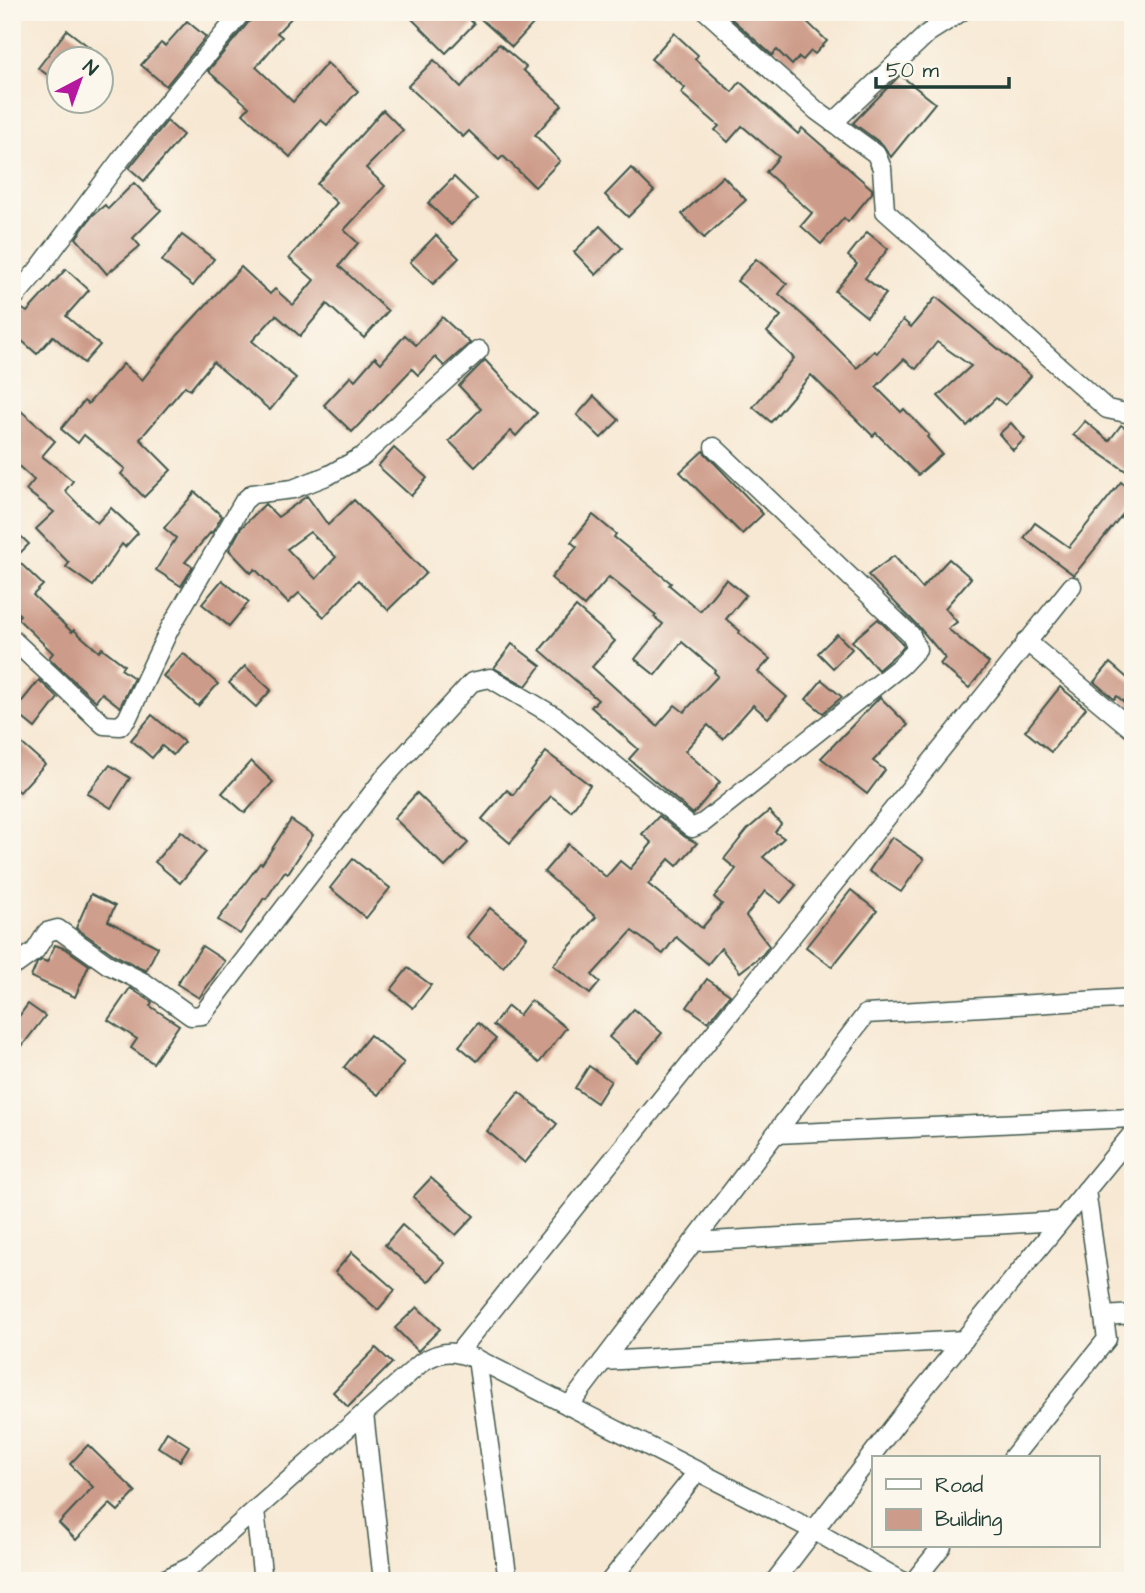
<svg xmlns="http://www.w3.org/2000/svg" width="1145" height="1593" viewBox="0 0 1145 1593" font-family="'Architects Daughter',sans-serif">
	<rect width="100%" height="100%" fill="#fbf7ec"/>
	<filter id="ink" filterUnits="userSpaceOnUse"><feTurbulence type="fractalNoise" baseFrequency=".0143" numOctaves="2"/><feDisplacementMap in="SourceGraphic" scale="14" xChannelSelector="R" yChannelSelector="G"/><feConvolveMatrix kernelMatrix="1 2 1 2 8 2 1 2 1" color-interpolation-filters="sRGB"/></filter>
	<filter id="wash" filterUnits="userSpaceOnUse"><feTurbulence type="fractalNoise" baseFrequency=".00686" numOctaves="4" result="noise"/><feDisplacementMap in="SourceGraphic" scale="28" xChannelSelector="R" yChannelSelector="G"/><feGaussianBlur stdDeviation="1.57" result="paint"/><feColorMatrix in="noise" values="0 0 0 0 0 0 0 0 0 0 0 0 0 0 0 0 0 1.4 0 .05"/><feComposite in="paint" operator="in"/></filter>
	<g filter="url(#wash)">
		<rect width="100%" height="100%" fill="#f7e8d3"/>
		<g id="blocks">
			<g fill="#cd9b89" fill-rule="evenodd">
				<polygon points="257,12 297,12 277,33 282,37 256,67 293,102 327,63 358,91 327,125 321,120 290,157 243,114 249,107 208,71"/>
				<polygon points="405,12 463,12 474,24 446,53"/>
				<polygon points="473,12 544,12 512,47"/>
				<polygon points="724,12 797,12 827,41 815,54 811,51 803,60 799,57 792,65 777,50 772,55"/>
				<polygon points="187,21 206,37 166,86 141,65 161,43 165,46"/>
				<polygon points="67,30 106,60 60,60 60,84 38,68"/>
				<polygon points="674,33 698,55 695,59 732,92 740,82 798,134 802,128 872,189 872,193 848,222 844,218 821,244 801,226 812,213 766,172 779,157 742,126 728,142 715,130 719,126 681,93 685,88 651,59"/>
				<polygon points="499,44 526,67 523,70 562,105 535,135 560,161 535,187 503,156 499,160 469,131 463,137 408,86 434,60 461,87"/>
				<polygon points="900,75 935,103 891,157 883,145 853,123"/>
				<polygon points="383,110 403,130 366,168 385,186 344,230 358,243 339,266 388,311 364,338 327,304 300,336 276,315 252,341 296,378 270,410 213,362 190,390 185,386 140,439 171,470 144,497 121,474 125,469 84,435 78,443 61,429 84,401 88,404 123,364 142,380 178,335 241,267 270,294 275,289 293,305 314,280 289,258 337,203 317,184"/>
				<polygon points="167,121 183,135 144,181 129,168"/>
				<polygon points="631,168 654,191 628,217 605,195"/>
				<polygon points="723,176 746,200 704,238 682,214"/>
				<polygon points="454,177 477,199 451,225 428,203"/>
				<polygon points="134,183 161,210 133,238 140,246 107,274 76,238 93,215 105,205 108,209"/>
				<polygon points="600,226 622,248 596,275 574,252"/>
				<polygon points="867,232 888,249 865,278 886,294 867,317 835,291 857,264 848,256"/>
				<polygon points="182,235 214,259 193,286 162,261"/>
				<polygon points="436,235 459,258 433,284 410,262"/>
				<polygon points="756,259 787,284 779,294 816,327 857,368 874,351 877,353 903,320 911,327 936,297 1031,376 1005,405 996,398 967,426 938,396 971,366 937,342 916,369 904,359 876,387 901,412 904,409 929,435 927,437 942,454 918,475 876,433 873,436 811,375 771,422 753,407 794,358 767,332 781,316 737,281"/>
				<polygon points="66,269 89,290 66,316 100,345 84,363 53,336 37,354 12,332 12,318 21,308 27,312"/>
				<polygon points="442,317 470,343 444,366 435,357 418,375 412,369 352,432 324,405 351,376 355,380 375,357 381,363 405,335 416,345"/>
				<polygon points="485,360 510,387 509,388 537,413 516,436 511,431 475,467 449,441 481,409 459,386"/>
				<polygon points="594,396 619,420 601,438 577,415"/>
				<polygon points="12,403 55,441 42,456 73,481 65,491 97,523 111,508 138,533 125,547 122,544 93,586 66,567 69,563 36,529 54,512 26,490 34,480 12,460"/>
				<polygon points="1085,421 1109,441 1121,425 1133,433 1133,461 1126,471 1073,435"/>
				<polygon points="1011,423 1025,439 1013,450 999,434"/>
				<polygon points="394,448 427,478 411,496 378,466"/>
				<polygon points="703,451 763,514 742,534 680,472"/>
				<polygon points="1121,482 1133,491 1133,501 1074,575 1024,538 1035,523 1069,547"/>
				<polygon points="195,492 222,516 212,533 211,532 185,562 193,567 181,586 156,570 176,538 164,528"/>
				<path d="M307 496 328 525 354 500 426 573 388 610 358 580 324 617 299 593 288 603 255 569 251 573 229 550 241 528 265 504 278 517ZM310 532 336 557 316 579 287 549Z"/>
				<polygon points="593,515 616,534 614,537 671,583 669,585 700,611 726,579 746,595 726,619 740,631 739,633 770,659 758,672 787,697 768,718 753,705 723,739 708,725 685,751 720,782 693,814 629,759 638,749 591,707 598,700 540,650 576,607 615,641 592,667 657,726 675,705 684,712 718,676 714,672 715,670 682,642 655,675 635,659 663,624 654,617 656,615 609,577 584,606 551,578 577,547 571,542"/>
				<polygon points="12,528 29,544 15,558 43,585 33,595 72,632 74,630 99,652 102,648 124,665 121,669 134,678 120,707 102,693 96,701 89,695 49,658 53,653 17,618 20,615 12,607"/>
				<polygon points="894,556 922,588 949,559 971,578 945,608 957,622 948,629 989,663 969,688 940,664 945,658 919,627 868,575"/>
				<polygon points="222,580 249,602 229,626 202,604"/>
				<polygon points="878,619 901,642 904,647 878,670 852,641"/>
				<polygon points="837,634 852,649 833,668 818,653"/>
				<polygon points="512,644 541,666 526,686 494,668"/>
				<polygon points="183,653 218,684 198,706 163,676"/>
				<polygon points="1110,663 1133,683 1133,710 1117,696 1114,699 1094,682"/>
				<polygon points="245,666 271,690 256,707 229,683"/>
				<polygon points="39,680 58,698 35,728 14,711"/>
				<polygon points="822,680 842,697 823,713 806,699"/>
				<polygon points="1060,687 1086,708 1051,752 1025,731"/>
				<polygon points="880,697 908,725 873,761 885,770 867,794 821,758"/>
				<polygon points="152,715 184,742 173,755 162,746 152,758 131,740"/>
				<polygon points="12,735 45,764 20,792 12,786"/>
				<polygon points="546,752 590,785 571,811 551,796 510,843 482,819 507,790 513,795"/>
				<polygon points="251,761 273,782 245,813 222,793"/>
				<polygon points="110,765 130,778 111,808 87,793"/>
				<polygon points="417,793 468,843 445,867 394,818"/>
				<polygon points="769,811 781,824 775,832 784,838 763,857 796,885 781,903 765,891 746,916 769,946 762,955 740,972 721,948 708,964 676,937 663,954 632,931 592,975 600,982 590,994 553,965 596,917 544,872 568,844 606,877 620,861 630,869 652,843 642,834 659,816 685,837 697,843 677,866 669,859 648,884 702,928 722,904 714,897 736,869 724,859 748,829"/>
				<polygon points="291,820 313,835 288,873 285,871 266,899 264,898 240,934 218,920 260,863 262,864"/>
				<polygon points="181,831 206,852 180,883 155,862"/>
				<polygon points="892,837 924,859 901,892 869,871"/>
				<polygon points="353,859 390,888 366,918 330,888"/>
				<polygon points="851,890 877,911 832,967 806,947"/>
				<polygon points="91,894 115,906 108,921 158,947 146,971 113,954 76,928"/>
				<polygon points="490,908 527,937 503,967 467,937"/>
				<polygon points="55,945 66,949 89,965 75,997 31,977 37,963 42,960 47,962"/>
				<polygon points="202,946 225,961 199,998 177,984"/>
				<polygon points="408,968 431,985 413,1008 391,990"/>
				<polygon points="707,979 730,995 708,1022 687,1007"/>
				<polygon points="130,988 152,1002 150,1006 179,1025 153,1063 131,1048 137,1039 108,1020"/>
				<polygon points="531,1000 566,1028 539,1063 493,1025 508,1006 519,1015"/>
				<polygon points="28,1004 45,1016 22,1046 12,1038 12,1026"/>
				<polygon points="634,1009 662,1033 637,1062 609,1037"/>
				<polygon points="478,1023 496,1039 477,1061 459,1046"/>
				<polygon points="370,1035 404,1063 378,1095 344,1067"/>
				<polygon points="589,1066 611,1081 597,1103 575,1088"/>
				<polygon points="519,1092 557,1124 525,1163 487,1131"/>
				<polygon points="431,1178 474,1216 456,1235 413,1197"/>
				<polygon points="402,1225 445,1263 428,1282 385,1245"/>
				<polygon points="352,1252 395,1290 378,1310 335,1272"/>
				<polygon points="417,1307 440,1329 418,1351 395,1328"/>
				<polygon points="376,1348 392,1363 348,1407 333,1392"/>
				<polygon points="167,1432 189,1446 180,1461 158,1447"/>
				<polygon points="88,1445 136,1492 118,1511 110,1504 76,1540 59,1523 93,1487 70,1464"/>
			</g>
		</g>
	</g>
	<g filter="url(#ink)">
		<use href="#blocks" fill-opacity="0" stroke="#3f574c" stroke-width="2"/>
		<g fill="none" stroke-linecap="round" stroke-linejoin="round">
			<defs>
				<g id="minor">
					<polyline points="707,12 817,111 876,154 882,168 885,211 1107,409 1126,413 1133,409"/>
					<polyline points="833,123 928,33 961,12"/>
					<polyline points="12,300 37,271 124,155 242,12"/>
					<polyline points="12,639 104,725 120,726 127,719 169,630 244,501 252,494 293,489 329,475 363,456 479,350"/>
					<polyline points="1026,641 1133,730"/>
					<polyline points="12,962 17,964 35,951 47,932 58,929 107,964 145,983 191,1016 202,1015 384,778 472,682 490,678 556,717 692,828 703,823 901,666 917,649 911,635 714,447"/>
					<polyline points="776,1134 1133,1118"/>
					<polyline points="693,1242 1060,1221"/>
					<polyline points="1104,1316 1133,1314"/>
					<polyline points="458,1353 1072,586"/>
					<polyline points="477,1359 508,1581"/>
					<polyline points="603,1361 964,1340"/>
					<polyline points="569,1406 866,1014 1133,998"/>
					<polyline points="364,1414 383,1581"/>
					<polyline points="1012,1458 1107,1339 1086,1190"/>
					<polyline points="255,1511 263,1581"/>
					<path d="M161 1581 192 1566 422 1362C444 1349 453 1351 477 1359L813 1530 902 1581"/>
					<polyline points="610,1581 698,1471"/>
					<polyline points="775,1581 907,1409 1133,1133"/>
					<polyline points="914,1581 942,1546"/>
				</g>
			</defs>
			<use href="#minor" stroke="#3f574c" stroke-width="21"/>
			<use href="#minor" stroke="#fff" stroke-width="18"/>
		</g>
	</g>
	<rect width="1145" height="1593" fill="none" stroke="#fbf7ec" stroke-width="42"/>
	<rect x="872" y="1456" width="228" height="91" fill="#fbf7ec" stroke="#a3ada2" stroke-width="2"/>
	<rect x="886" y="1479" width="35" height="10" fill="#ffffff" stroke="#a3ada2" stroke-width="2"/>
	<text x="935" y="1492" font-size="21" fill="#1f3d34">Road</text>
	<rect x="886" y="1509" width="35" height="21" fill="#cd9b89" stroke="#a3ada2" stroke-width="2"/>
	<text x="935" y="1526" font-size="21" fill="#1f3d34">Building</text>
	<g transform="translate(80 80) rotate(41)"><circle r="33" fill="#fbf7ec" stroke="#a3ada2" stroke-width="2"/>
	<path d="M0-5L12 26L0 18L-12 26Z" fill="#b5179e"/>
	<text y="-10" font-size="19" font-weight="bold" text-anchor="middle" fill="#1f3d34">N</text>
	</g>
	<path d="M876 77v10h133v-10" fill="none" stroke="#1f3d34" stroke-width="3.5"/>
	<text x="886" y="77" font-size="21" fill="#1f3d34" stroke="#fbf7ec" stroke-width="5" paint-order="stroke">50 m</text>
</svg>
